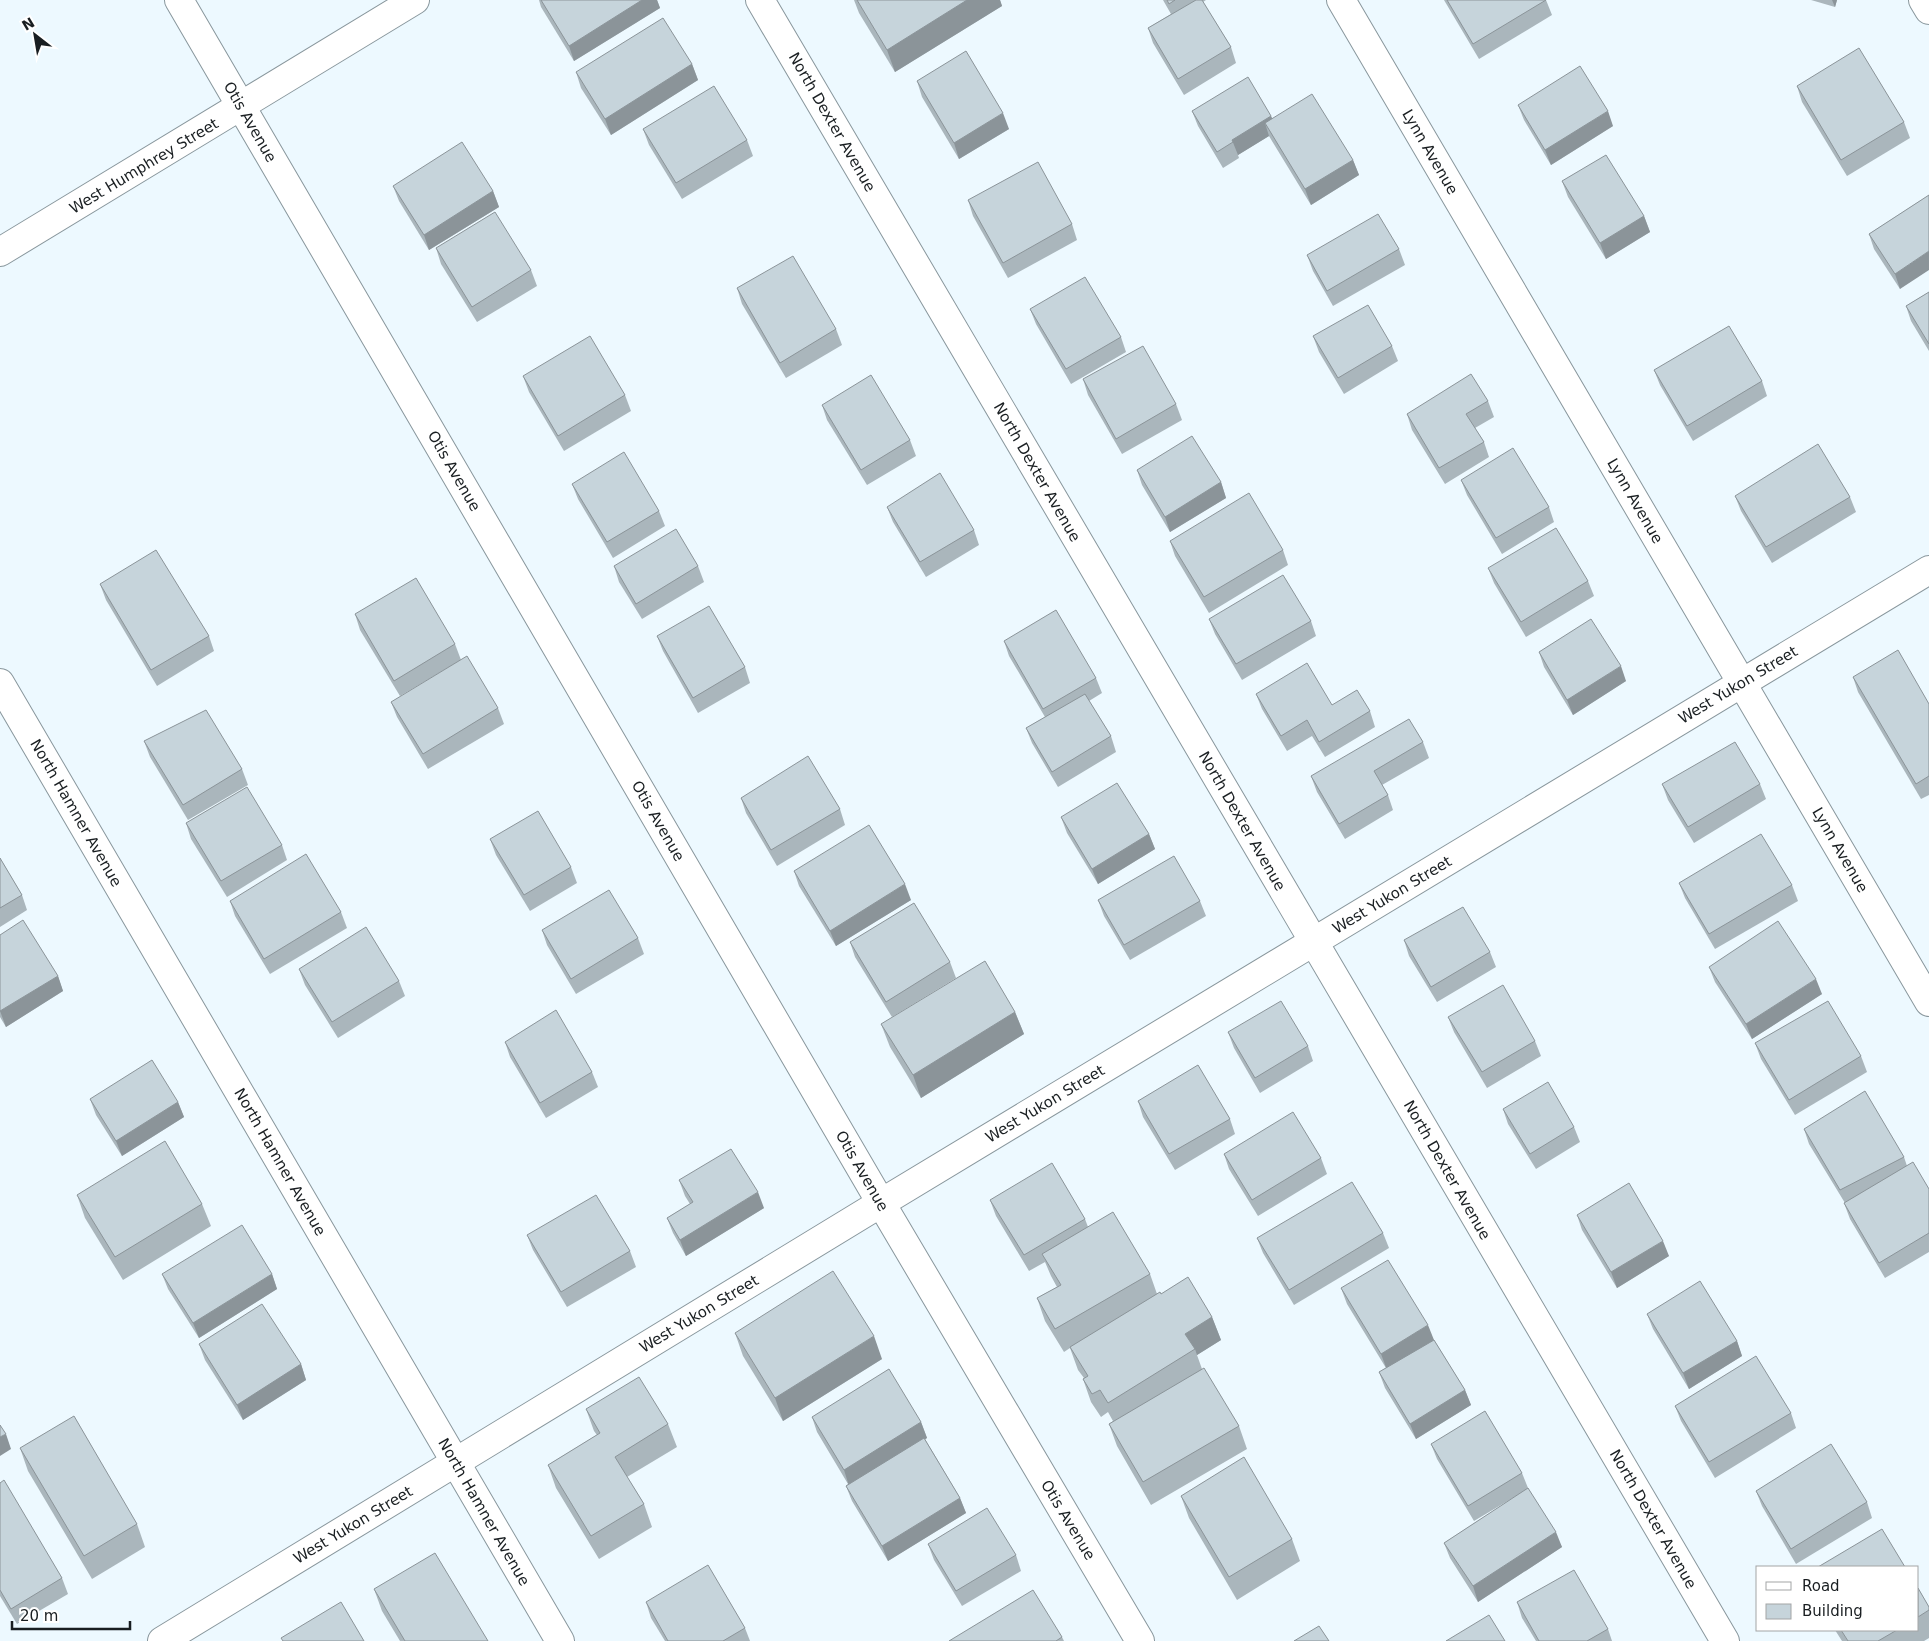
<svg xmlns="http://www.w3.org/2000/svg" width="1929" height="1641" viewBox="0 0 1929 1641" font-family="'DejaVu Sans',sans-serif">
	<rect width="100%" height="100%" fill="#edf9ff"/>
	<g fill="none" stroke-linecap="round" stroke-linejoin="round">
		<defs>
			<g id="minor">
				<polyline points="179,0 881,1203 1140,1641"/>
				<polyline points="760,0 1725,1641"/>
				<polyline points="1341,0 1929,1002"/>
				<polyline points="1923,0 1929,10"/>
				<polyline points="0,252 415,0"/>
				<polyline points="0,683 560,1641"/>
				<polyline points="162,1641 881,1203 1929,570"/>
			</g>
		</defs>
		<use href="#minor" stroke="#89979d" stroke-width="30"/>
		<use href="#minor" stroke="#fff" stroke-width="28"/>
	</g>
	<g fill="#aab6bc">
		<polygon points="539,0 657,0 660,8 574,61 541,7"/>
		<polygon points="854,0 1000,0 1002,6 895,72 859,13"/>
		<polygon points="1163,0 1206,0 1203,2 1231,47 1236,63 1184,95 1153,43 1148,28 1171,14"/>
		<polygon points="1444,0 1546,0 1552,15 1479,59"/>
		<polygon points="1811,0 1837,0 1835,7"/>
		<polygon points="692,64 698,80 611,135 581,88 576,72"/>
		<polygon points="917,81 1009,129 959,159 922,97"/>
		<polygon points="1797,86 1904,122 1910,138 1847,176 1802,102"/>
		<polygon points="1518,105 1613,126 1551,165 1524,120"/>
		<polygon points="1192,111 1271,116 1272,118 1353,160 1359,175 1311,205 1269,136 1238,155 1239,158 1223,168 1198,126"/>
		<polygon points="643,129 747,140 753,156 682,199 649,145"/>
		<polygon points="1562,181 1644,216 1650,232 1606,259 1568,197"/>
		<polygon points="393,186 493,191 499,207 429,250 399,201"/>
		<polygon points="1929,195 1900,289 1874,249 1869,234"/>
		<polygon points="968,200 1072,224 1077,240 1008,278 973,216"/>
		<polygon points="436,248 531,270 537,286 477,322 441,264"/>
		<polygon points="1399,249 1405,265 1333,306 1313,271 1307,255"/>
		<polygon points="737,288 836,329 842,345 786,378 742,304"/>
		<polygon points="1929,292 1929,351 1911,321 1906,306"/>
		<polygon points="1030,309 1121,337 1126,352 1071,384 1036,324"/>
		<polygon points="1313,336 1392,346 1398,361 1344,394 1319,352"/>
		<polygon points="1654,370 1762,381 1767,396 1693,441 1660,385"/>
		<polygon points="523,376 625,395 631,411 564,451 529,392"/>
		<polygon points="1083,379 1176,404 1182,420 1122,454 1088,395"/>
		<polygon points="1488,401 1494,417 1475,428 1484,442 1489,457 1445,484 1412,430 1407,414"/>
		<polygon points="822,405 910,440 916,456 867,485 827,420"/>
		<polygon points="1137,470 1221,482 1226,498 1170,532 1142,485"/>
		<polygon points="1461,480 1549,507 1554,522 1502,554 1467,495"/>
		<polygon points="572,484 659,511 665,526 613,558 578,499"/>
		<polygon points="1735,496 1850,497 1856,512 1772,563 1741,511"/>
		<polygon points="887,507 974,530 979,545 926,577 893,522"/>
		<polygon points="1170,541 1283,550 1288,565 1209,613 1175,556"/>
		<polygon points="614,566 698,566 704,582 642,619 619,582"/>
		<polygon points="1488,568 1588,581 1594,596 1526,637 1494,583"/>
		<polygon points="100,584 209,636 214,651 157,686 106,600"/>
		<polygon points="355,614 455,644 461,660 400,696 360,630"/>
		<polygon points="1209,619 1311,621 1316,636 1242,680 1215,634"/>
		<polygon points="657,636 745,667 750,683 698,713 663,651"/>
		<polygon points="1004,641 1096,678 1102,693 1089,701 1111,736 1116,752 1058,787 1032,743 1026,728 1045,717 1009,656"/>
		<polygon points="1539,652 1626,681 1573,715 1544,667"/>
		<polygon points="1853,677 1929,704 1929,795 1921,799 1858,692"/>
		<polygon points="1256,694 1370,711 1375,727 1325,757 1312,736 1287,751 1262,709"/>
		<polygon points="391,702 498,708 504,724 428,769 397,717"/>
		<polygon points="144,741 242,769 248,785 188,820 150,757"/>
		<polygon points="1423,742 1429,758 1382,785 1388,795 1393,810 1345,839 1317,792 1311,776"/>
		<polygon points="1662,784 1760,784 1766,799 1694,843 1668,800"/>
		<polygon points="741,798 840,809 845,825 777,866 746,813"/>
		<polygon points="1061,817 1149,834 1155,849 1098,884 1067,833"/>
		<polygon points="186,823 282,845 287,860 227,897 191,839"/>
		<polygon points="490,839 571,867 577,883 530,911 496,855"/>
		<polygon points="0,858 22,895 27,910 0,927"/>
		<polygon points="794,871 911,900 836,946 799,886"/>
		<polygon points="1679,883 1792,885 1798,901 1715,949 1685,898"/>
		<polygon points="1098,900 1200,901 1206,916 1130,960 1104,916"/>
		<polygon points="230,901 341,912 347,928 270,974 235,916"/>
		<polygon points="542,930 638,938 644,954 576,994 547,945"/>
		<polygon points="0,935 58,976 63,991 6,1027 0,1017"/>
		<polygon points="1404,940 1490,952 1496,967 1437,1002 1409,956"/>
		<polygon points="850,942 950,962 956,978 892,1017 855,957"/>
		<polygon points="1709,967 1822,994 1752,1039 1715,982"/>
		<polygon points="299,969 399,981 405,996 338,1038 305,985"/>
		<polygon points="1015,1012 1024,1034 921,1098 890,1047 881,1024"/>
		<polygon points="1448,1017 1535,1041 1541,1056 1487,1088 1454,1032"/>
		<polygon points="1228,1032 1308,1046 1313,1061 1260,1093 1234,1048"/>
		<polygon points="505,1042 592,1072 598,1087 546,1118 510,1057"/>
		<polygon points="1755,1043 1861,1056 1867,1072 1795,1115 1761,1059"/>
		<polygon points="90,1099 178,1102 184,1117 122,1156 96,1115"/>
		<polygon points="1138,1101 1230,1119 1235,1134 1175,1170 1143,1117"/>
		<polygon points="1503,1109 1574,1127 1580,1142 1536,1169 1508,1124"/>
		<polygon points="1804,1129 1904,1157 1907,1166 1929,1189 1929,1252 1885,1278 1850,1219 1844,1203 1845,1203 1809,1144"/>
		<polygon points="1224,1154 1321,1158 1327,1174 1258,1216 1229,1169"/>
		<polygon points="679,1180 764,1208 686,1256 673,1233 667,1218 690,1204 685,1196"/>
		<polygon points="77,1195 202,1204 211,1226 123,1280 85,1218"/>
		<polygon points="990,1200 1085,1219 1088,1227 1150,1274 1157,1294 1161,1294 1212,1317 1221,1340 1197,1355 1202,1369 1239,1426 1247,1449 1151,1505 1117,1446 1109,1424 1113,1421 1108,1412 1101,1417 1091,1402 1083,1379 1084,1378 1078,1370 1070,1348 1064,1352 1045,1321 1037,1298 1057,1287 1051,1276 1045,1262 1029,1271 996,1216"/>
		<polygon points="1577,1215 1669,1256 1617,1288 1582,1230"/>
		<polygon points="1383,1233 1389,1248 1294,1305 1263,1253 1257,1238"/>
		<polygon points="527,1235 630,1251 636,1267 567,1307 533,1250"/>
		<polygon points="162,1274 272,1274 277,1289 199,1338 168,1289"/>
		<polygon points="1341,1288 1434,1340 1465,1390 1471,1405 1416,1439 1385,1388 1379,1372 1386,1368 1347,1304"/>
		<polygon points="1647,1314 1737,1341 1742,1356 1689,1389 1653,1329"/>
		<polygon points="735,1333 882,1359 783,1421 743,1356"/>
		<polygon points="199,1344 301,1364 306,1380 243,1420 205,1360"/>
		<polygon points="1675,1406 1791,1413 1796,1428 1715,1478 1681,1421"/>
		<polygon points="586,1409 668,1424 677,1447 627,1477 644,1504 652,1527 599,1559 556,1488 548,1465 597,1435 594,1431"/>
		<polygon points="812,1417 921,1422 927,1438 925,1439 960,1498 966,1513 888,1561 852,1501 846,1486 848,1484 817,1432"/>
		<polygon points="1431,1444 1522,1473 1528,1488 1562,1547 1478,1602 1450,1558 1444,1543 1516,1496 1474,1521 1437,1459"/>
		<polygon points="20,1448 137,1524 145,1547 92,1579 28,1471"/>
		<polygon points="0,1483 62,1578 68,1594 17,1624 0,1596"/>
		<polygon points="1756,1491 1867,1502 1872,1518 1796,1564 1762,1506"/>
		<polygon points="1181,1496 1292,1539 1300,1561 1237,1600 1189,1518"/>
		<polygon points="928,1544 1016,1555 1021,1571 962,1606 934,1560"/>
		<polygon points="1918,1588 1929,1607 1929,1638 1924,1641 1842,1641 1835,1630 1918,1630"/>
		<polygon points="374,1589 488,1641 400,1641 382,1611"/>
		<polygon points="646,1602 745,1628 750,1641 665,1641 651,1618"/>
		<polygon points="1517,1602 1608,1629 1612,1641 1536,1641 1522,1618"/>
		<polygon points="1062,1637 1064,1641 949,1641"/>
	</g>
	<g fill="#8b9499">
		<polygon points="642,0 657,0 660,8 574,61 569,46"/>
		<polygon points="967,0 1000,0 1002,6 895,72 887,50"/>
		<polygon points="1832,0 1837,0 1835,7"/>
		<polygon points="692,64 698,80 611,135 605,119"/>
		<polygon points="1608,111 1613,126 1551,165 1545,150"/>
		<polygon points="1003,113 1009,129 959,159 954,143"/>
		<polygon points="1271,116 1277,131 1265,123 1269,136 1238,155 1232,140"/>
		<polygon points="1353,160 1359,175 1311,205 1305,189"/>
		<polygon points="493,191 499,207 429,250 424,235"/>
		<polygon points="1644,216 1650,232 1606,259 1600,243"/>
		<polygon points="1929,251 1929,270 1900,289 1895,274"/>
		<polygon points="1221,482 1226,498 1170,532 1165,517"/>
		<polygon points="1621,666 1626,681 1573,715 1567,700"/>
		<polygon points="1149,834 1155,849 1098,884 1092,869"/>
		<polygon points="905,884 911,900 836,946 830,931"/>
		<polygon points="58,976 63,991 6,1027 0,1011"/>
		<polygon points="1816,979 1822,994 1752,1039 1746,1024"/>
		<polygon points="1015,1012 1024,1034 921,1098 913,1075"/>
		<polygon points="178,1102 184,1117 122,1156 116,1141"/>
		<polygon points="758,1192 764,1208 686,1256 680,1240"/>
		<polygon points="1663,1241 1669,1256 1617,1288 1611,1272"/>
		<polygon points="272,1274 277,1289 199,1338 193,1323"/>
		<polygon points="1212,1317 1221,1340 1197,1355 1195,1349 1185,1334"/>
		<polygon points="1428,1325 1434,1340 1387,1370 1381,1354"/>
		<polygon points="874,1336 882,1359 783,1421 775,1398"/>
		<polygon points="1737,1341 1742,1356 1689,1389 1683,1373"/>
		<polygon points="301,1364 306,1380 243,1420 237,1405"/>
		<polygon points="1465,1390 1471,1405 1416,1439 1410,1424"/>
		<polygon points="921,1422 927,1438 849,1486 844,1470"/>
		<polygon points="6,1434 11,1449 0,1456 0,1437"/>
		<polygon points="960,1498 966,1513 888,1561 882,1546"/>
		<polygon points="1556,1532 1562,1547 1478,1602 1473,1586"/>
	</g>
	<g fill="#c6d4db" stroke="#8b9499">
		<polygon points="541,0 642,0 569,46"/>
		<polygon points="857,0 967,0 887,50"/>
		<polygon points="1167,0 1175,0 1169,4"/>
		<polygon points="1196,0 1202,0 1231,47 1178,79 1148,28"/>
		<polygon points="1447,0 1546,0 1473,44"/>
		<polygon points="663,18 692,64 605,119 576,72"/>
		<polygon points="1859,48 1904,122 1841,160 1797,86"/>
		<polygon points="966,51 1003,113 954,143 917,81"/>
		<polygon points="1580,66 1608,111 1545,150 1518,105"/>
		<polygon points="1248,77 1271,116 1232,140 1233,142 1217,152 1192,111"/>
		<polygon points="714,86 747,140 676,183 643,129"/>
		<polygon points="1312,94 1353,160 1305,189 1265,123"/>
		<polygon points="462,142 493,191 424,235 393,186"/>
		<polygon points="1606,155 1644,216 1600,243 1562,181"/>
		<polygon points="1038,162 1072,224 1003,263 968,200"/>
		<polygon points="1929,195 1929,251 1895,274 1869,234"/>
		<polygon points="495,212 531,270 472,307 436,248"/>
		<polygon points="1378,214 1399,249 1327,291 1307,255"/>
		<polygon points="793,256 836,329 780,363 737,288"/>
		<polygon points="1085,277 1121,337 1066,369 1030,309"/>
		<polygon points="1929,292 1929,344 1906,306"/>
		<polygon points="1368,305 1392,346 1338,378 1313,336"/>
		<polygon points="1729,326 1762,381 1687,426 1654,370"/>
		<polygon points="590,336 625,395 558,436 523,376"/>
		<polygon points="1143,346 1176,404 1116,439 1083,379"/>
		<polygon points="1471,374 1488,401 1466,414 1484,442 1439,468 1407,414"/>
		<polygon points="871,375 910,440 861,470 822,405"/>
		<polygon points="1192,436 1221,482 1165,517 1137,470"/>
		<polygon points="1818,444 1850,497 1766,547 1735,496"/>
		<polygon points="1513,448 1549,507 1496,538 1461,480"/>
		<polygon points="624,452 659,511 607,542 572,484"/>
		<polygon points="940,473 974,530 920,562 887,507"/>
		<polygon points="1249,493 1283,550 1204,597 1170,541"/>
		<polygon points="1556,528 1588,581 1521,622 1488,568"/>
		<polygon points="676,529 698,566 636,604 614,566"/>
		<polygon points="156,550 209,636 151,670 100,584"/>
		<polygon points="1283,575 1311,621 1236,664 1209,619"/>
		<polygon points="416,578 455,644 394,681 355,614"/>
		<polygon points="709,606 745,667 693,698 657,636"/>
		<polygon points="1056,610 1096,678 1043,709 1004,641"/>
		<polygon points="1591,619 1621,666 1567,700 1539,652"/>
		<polygon points="1898,650 1929,704 1929,776 1916,784 1853,677"/>
		<polygon points="467,656 498,708 423,754 391,702"/>
		<polygon points="1307,663 1332,705 1357,690 1370,711 1319,742 1307,720 1281,736 1256,694"/>
		<polygon points="1085,694 1111,736 1052,772 1026,728"/>
		<polygon points="206,710 242,769 183,805 144,741"/>
		<polygon points="1409,719 1423,742 1374,771 1388,795 1339,824 1311,776"/>
		<polygon points="1735,742 1760,784 1688,827 1662,784"/>
		<polygon points="808,756 840,809 771,850 741,798"/>
		<polygon points="1117,783 1149,834 1092,869 1061,817"/>
		<polygon points="247,787 282,845 221,881 186,823"/>
		<polygon points="538,811 571,867 524,895 490,839"/>
		<polygon points="869,825 905,884 830,931 794,871"/>
		<polygon points="1761,834 1792,885 1709,934 1679,883"/>
		<polygon points="306,854 341,912 264,959 230,901"/>
		<polygon points="1174,856 1200,901 1124,945 1098,900"/>
		<polygon points="0,858 22,895 0,908"/>
		<polygon points="609,890 638,938 571,979 542,930"/>
		<polygon points="914,903 950,962 886,1002 850,942"/>
		<polygon points="1463,907 1490,952 1431,987 1404,940"/>
		<polygon points="23,920 58,976 0,1011 0,935"/>
		<polygon points="1778,921 1816,979 1746,1024 1709,967"/>
		<polygon points="366,927 399,981 332,1022 299,969"/>
		<polygon points="985,961 1015,1012 913,1075 881,1024"/>
		<polygon points="1503,985 1535,1041 1482,1072 1448,1017"/>
		<polygon points="1281,1001 1308,1046 1255,1078 1228,1032"/>
		<polygon points="1828,1001 1861,1056 1789,1100 1755,1043"/>
		<polygon points="556,1010 592,1072 540,1103 505,1042"/>
		<polygon points="152,1060 178,1102 116,1141 90,1099"/>
		<polygon points="1198,1065 1230,1119 1169,1154 1138,1101"/>
		<polygon points="1548,1082 1574,1127 1530,1154 1503,1109"/>
		<polygon points="1865,1091 1904,1157 1840,1190 1804,1129"/>
		<polygon points="1293,1112 1321,1158 1252,1200 1224,1154"/>
		<polygon points="165,1141 202,1204 115,1257 77,1195"/>
		<polygon points="731,1149 758,1192 680,1240 667,1218 693,1202 679,1180"/>
		<polygon points="1913,1162 1929,1189 1929,1233 1879,1263 1844,1203"/>
		<polygon points="1052,1163 1085,1219 1024,1255 990,1200"/>
		<polygon points="1352,1182 1383,1233 1289,1290 1257,1238"/>
		<polygon points="1629,1183 1663,1241 1611,1272 1577,1215"/>
		<polygon points="596,1195 630,1251 561,1292 527,1235"/>
		<polygon points="1113,1212 1150,1274 1055,1329 1037,1298 1061,1285 1042,1254"/>
		<polygon points="242,1225 272,1274 193,1323 162,1274"/>
		<polygon points="1388,1260 1428,1325 1381,1354 1341,1288"/>
		<polygon points="833,1271 874,1336 775,1398 735,1333"/>
		<polygon points="1188,1277 1212,1317 1185,1334 1195,1349 1108,1403 1100,1390 1092,1394 1083,1379 1088,1376 1070,1347 1160,1292 1161,1294"/>
		<polygon points="1700,1281 1737,1341 1683,1373 1647,1314"/>
		<polygon points="262,1304 301,1364 237,1405 199,1344"/>
		<polygon points="1434,1340 1465,1390 1410,1424 1379,1372"/>
		<polygon points="1756,1356 1791,1413 1709,1462 1675,1406"/>
		<polygon points="1204,1368 1239,1426 1143,1482 1109,1424"/>
		<polygon points="889,1369 921,1422 844,1470 812,1417"/>
		<polygon points="639,1377 668,1424 615,1457 644,1504 591,1536 548,1465 600,1433 586,1409"/>
		<polygon points="1485,1411 1522,1473 1468,1506 1431,1444"/>
		<polygon points="74,1416 137,1524 84,1556 20,1448"/>
		<polygon points="0,1425 6,1434 0,1437"/>
		<polygon points="924,1438 960,1498 882,1546 846,1486"/>
		<polygon points="1831,1444 1867,1502 1791,1549 1756,1491"/>
		<polygon points="1244,1457 1292,1539 1229,1577 1181,1496"/>
		<polygon points="4,1480 62,1578 11,1609 0,1590 0,1483"/>
		<polygon points="1528,1488 1556,1532 1473,1586 1444,1543"/>
		<polygon points="987,1508 1016,1555 956,1591 928,1544"/>
		<polygon points="1882,1529 1905,1567 1818,1567"/>
		<polygon points="435,1553 488,1641 405,1641 374,1589"/>
		<polygon points="708,1565 745,1628 723,1641 668,1641 646,1602"/>
		<polygon points="1574,1570 1608,1629 1587,1641 1539,1641 1517,1602"/>
		<polygon points="1918,1588 1929,1607 1929,1610 1918,1617"/>
		<polygon points="1033,1590 1062,1637 1056,1641 949,1641"/>
		<polygon points="341,1602 364,1641 283,1641 281,1638"/>
		<polygon points="1489,1615 1505,1641 1446,1641"/>
		<polygon points="1319,1626 1329,1641 1294,1641"/>
		<polygon points="1841,1630 1897,1630 1878,1641 1848,1641"/>
	</g>
	<g text-anchor="middle" stroke-width="4" stroke-linejoin="round" paint-order="stroke">
		<g font-size="15" fill="#191e21" stroke="#fff">
			<text transform="translate(250 122) rotate(60)" y="5">Otis Avenue</text>
			<text transform="translate(832 122) rotate(60)" y="5">North Dexter Avenue</text>
			<text transform="translate(1430 152) rotate(60)" y="5">Lynn Avenue</text>
			<text transform="translate(144 166) rotate(-31)" y="5">West Humphrey Street</text>
			<text transform="translate(454 471) rotate(60)" y="5">Otis Avenue</text>
			<text transform="translate(1037 472) rotate(60)" y="5">North Dexter Avenue</text>
			<text transform="translate(1635 501) rotate(60)" y="5">Lynn Avenue</text>
			<text transform="translate(1738 685) rotate(-31)" y="5">West Yukon Street</text>
			<text transform="translate(76 813) rotate(60)" y="5">North Hamner Avenue</text>
			<text transform="translate(658 821) rotate(60)" y="5">Otis Avenue</text>
			<text transform="translate(1242 821) rotate(60)" y="5">North Dexter Avenue</text>
			<text transform="translate(1840 850) rotate(60)" y="5">Lynn Avenue</text>
			<text transform="translate(1392 895) rotate(-31)" y="5">West Yukon Street</text>
			<text transform="translate(1045 1104) rotate(-31)" y="5">West Yukon Street</text>
			<text transform="translate(280 1162) rotate(60)" y="5">North Hamner Avenue</text>
			<text transform="translate(1447 1170) rotate(60)" y="5">North Dexter Avenue</text>
			<text transform="translate(862 1171) rotate(60)" y="5">Otis Avenue</text>
			<text transform="translate(699 1314) rotate(-31)" y="5">West Yukon Street</text>
			<text transform="translate(484 1512) rotate(60)" y="5">North Hamner Avenue</text>
			<text transform="translate(1653 1519) rotate(60)" y="5">North Dexter Avenue</text>
			<text transform="translate(1068 1520) rotate(59)" y="5">Otis Avenue</text>
			<text transform="translate(353 1525) rotate(-31)" y="5">West Yukon Street</text>
		</g>
	</g>
	<rect x="1756" y="1566" width="162" height="65" fill="#ffffff" stroke="#a3a5a6"/>
	<rect x="1766" y="1582" width="25" height="8" fill="#ffffff" stroke="#a3a5a6"/>
	<text x="1802" y="1591" font-size="15" fill="#191e21">Road</text>
	<rect x="1766" y="1604" width="25" height="15" fill="#c6d4db" stroke="#a3a5a6"/>
	<text x="1802" y="1616" font-size="15" fill="#191e21">Building</text>
	<g transform="translate(35 35) rotate(329)" stroke="#ffffff" stroke-width="4" paint-order="stroke">
	<path d="M0-4L9 19L0 12L-9 19Z" fill="#191e21"/>
	<text y="-8" font-size="14" font-weight="bold" text-anchor="middle" fill="#191e21">N</text>
	</g>
	<path d="M12 1621v8h118v-8" fill="none" stroke="#191e21" stroke-width="2.5"/>
	<text x="20" y="1621" font-size="15" fill="#191e21" stroke="#ffffff" stroke-width="4" paint-order="stroke">20 m</text>
</svg>
